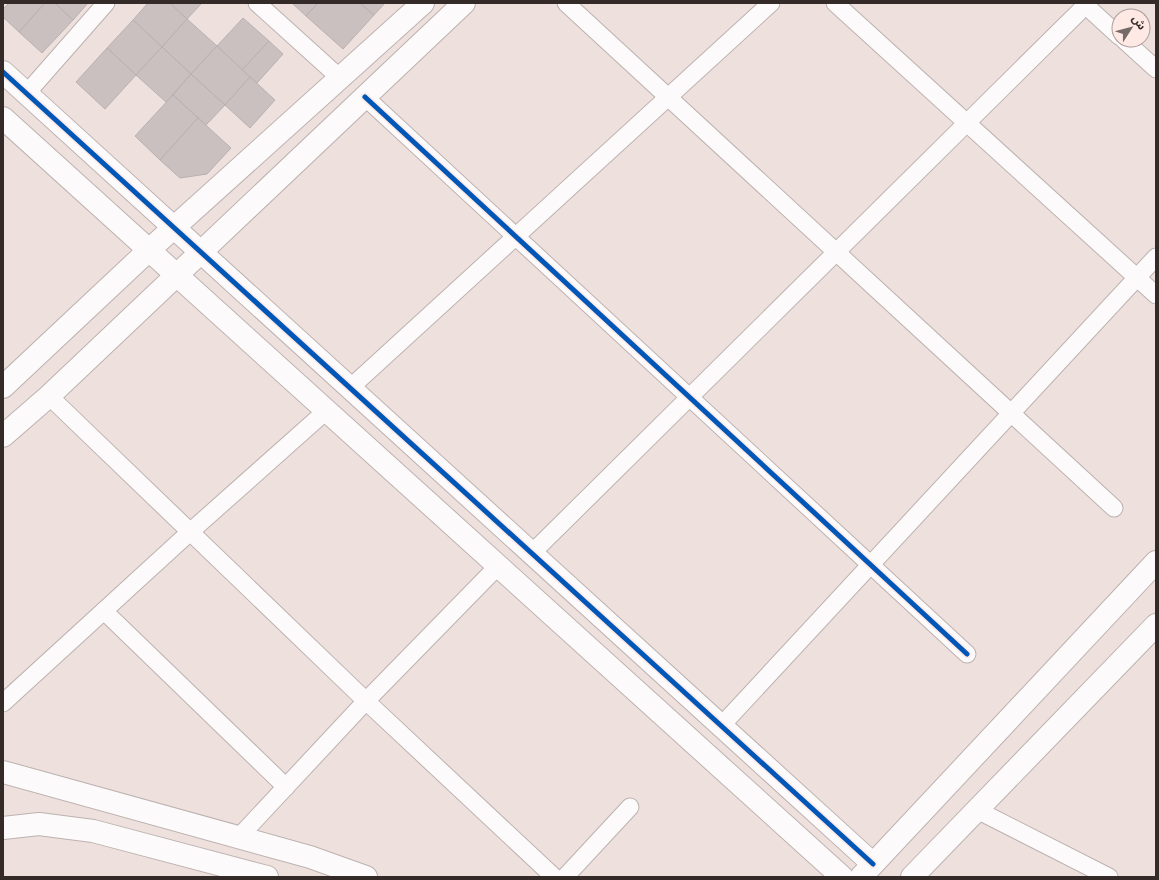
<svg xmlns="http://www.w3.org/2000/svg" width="1159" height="880" viewBox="0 0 1159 880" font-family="Montserrat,'Noto Sans Arabic',sans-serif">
	<rect width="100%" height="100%" fill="#ede0dd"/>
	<g fill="#cac0c0" stroke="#bab0b0">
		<polygon points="9,3 45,3 19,32 3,17 3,9"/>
		<polygon points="45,3 55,3 73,20 42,53 19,32"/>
		<polygon points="55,3 88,3 73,20"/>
		<polygon points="148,3 170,3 187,19 162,47 133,20"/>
		<polygon points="170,3 202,3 187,19"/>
		<polygon points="292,3 318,3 306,16"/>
		<polygon points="318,3 360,3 374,15 343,49 306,16"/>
		<polygon points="360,3 385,3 374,15"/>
		<polygon points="243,18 269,41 242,70 217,46"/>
		<polygon points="187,19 217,46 191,74 162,47"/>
		<polygon points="133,20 162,47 136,75 107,48"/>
		<polygon points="269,41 283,54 257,83 242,70"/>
		<polygon points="217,46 250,77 225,105 191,74"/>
		<polygon points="162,47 191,74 166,102 136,75"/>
		<polygon points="107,48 136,75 105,109 76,82"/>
		<polygon points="191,74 225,105 206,125 173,95"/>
		<polygon points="250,77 275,100 250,128 225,105"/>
		<polygon points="173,95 198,118 160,160 135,136"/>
		<polygon points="198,118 231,148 207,174 180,178 160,160"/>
	</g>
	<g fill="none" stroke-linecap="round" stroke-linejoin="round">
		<defs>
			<g id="minor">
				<polyline points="257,3 340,78"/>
				<polyline points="566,3 1114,508"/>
				<polyline points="835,3 1156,295"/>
				<polyline points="1083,3 1119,36"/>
				<polyline points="1124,40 1156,69"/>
				<polyline points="27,93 106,3"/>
				<polyline points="365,97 967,654"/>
				<polyline points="350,388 771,3"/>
				<polyline points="49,396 366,701 554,877"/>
				<polyline points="532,553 1088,3"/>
				<polyline points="104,611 286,787"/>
				<polyline points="3,703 190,532 326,411"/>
				<polyline points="721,726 1156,257"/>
				<polyline points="977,810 1109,877"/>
				<polyline points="239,837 366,701 498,566"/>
				<polyline points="565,877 630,807"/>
			</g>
			<g id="tertiary">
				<polyline points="3,72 873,864"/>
				<polyline points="3,118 842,877"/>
				<polyline points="3,387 149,250 423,3"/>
				<polyline points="3,436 49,396 464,3"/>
				<polyline points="3,772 310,857 366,877"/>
				<polyline points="3,828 39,824 93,831 267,877"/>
				<polyline points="861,877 1156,562"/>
				<polyline points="912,877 1156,625"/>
			</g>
		</defs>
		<use href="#minor" stroke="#bdb2b0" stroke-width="19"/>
		<use href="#tertiary" stroke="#bdb2b0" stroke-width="24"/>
		<use href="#minor" stroke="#fcfafa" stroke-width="17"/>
		<use href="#tertiary" stroke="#fcfafa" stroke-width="22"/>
		<defs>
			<g id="cycleway">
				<polyline points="3,72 873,864"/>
				<polyline points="365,97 967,654"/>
			</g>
		</defs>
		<use href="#cycleway" stroke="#fee9e5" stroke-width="8"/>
		<use href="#cycleway" stroke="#0057b8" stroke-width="5"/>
	</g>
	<rect width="1159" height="880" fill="none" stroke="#342a28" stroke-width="8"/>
	<g transform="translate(1131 28) rotate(54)"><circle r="19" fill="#fee9e5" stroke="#ad9d99"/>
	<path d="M0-3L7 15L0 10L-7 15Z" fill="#756a67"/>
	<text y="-6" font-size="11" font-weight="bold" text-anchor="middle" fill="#342a28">ش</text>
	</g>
</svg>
